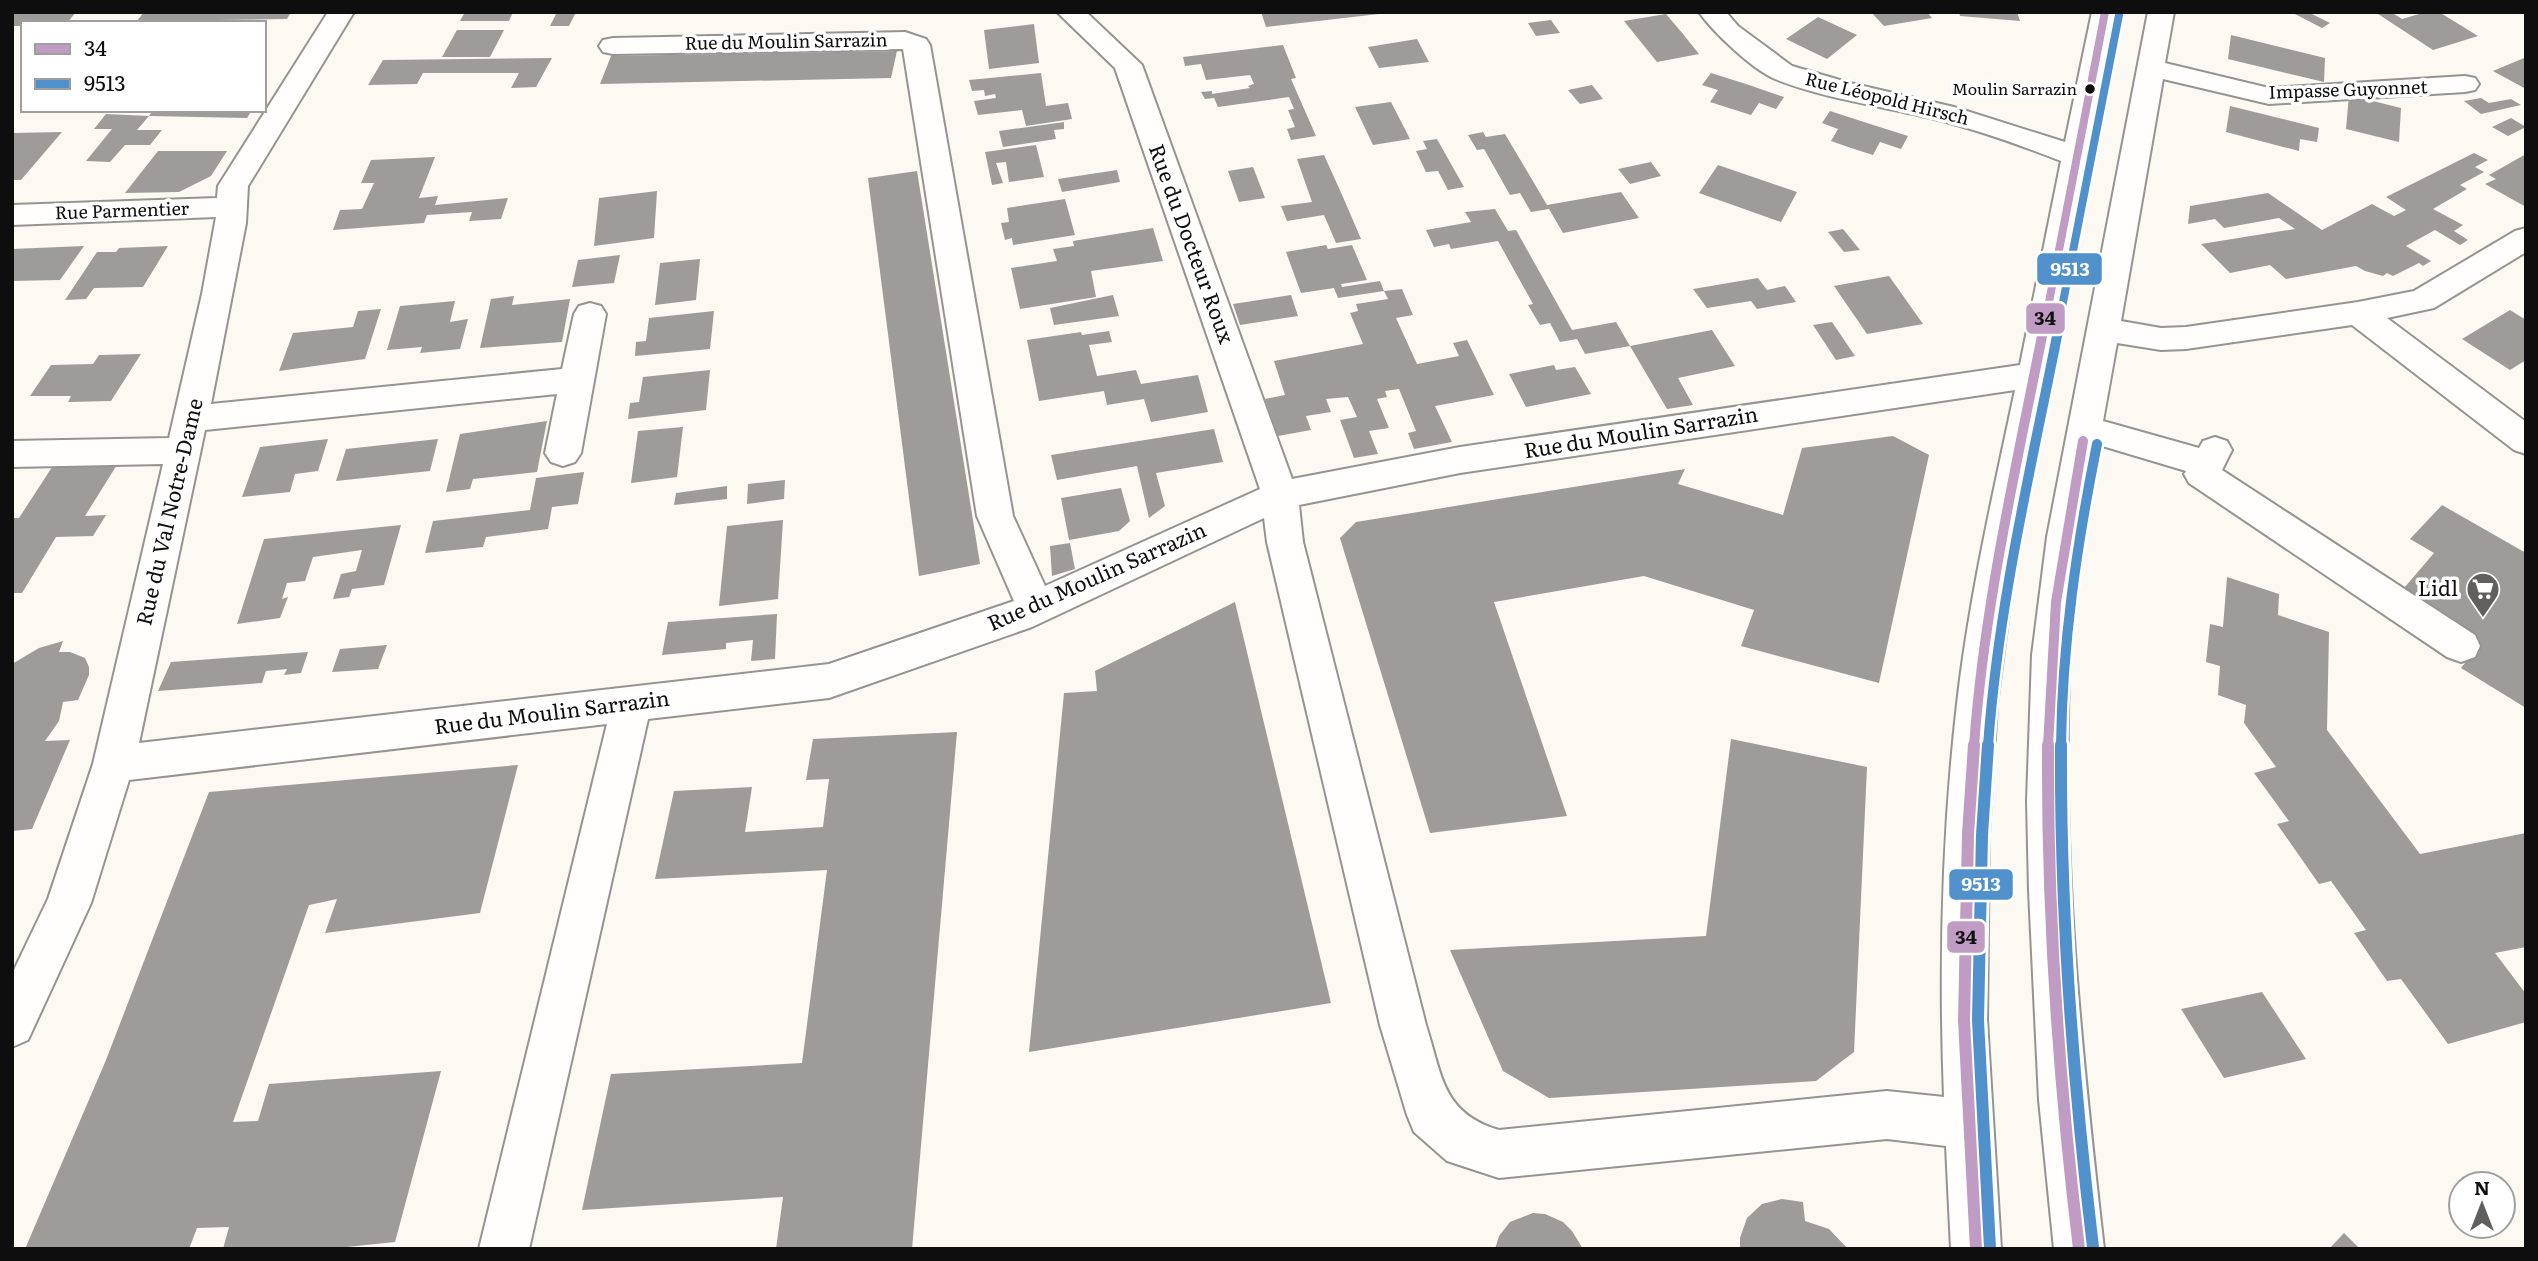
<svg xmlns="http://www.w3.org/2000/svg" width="2538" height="1261" viewBox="0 0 2538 1261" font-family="Literata,serif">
	<rect width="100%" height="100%" fill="#fcf9f2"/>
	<g fill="#9e9c98">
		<polygon points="12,12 76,12 67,23 23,23 23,26 12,26"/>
		<polygon points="144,12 291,12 287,19 137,21"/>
		<polygon points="465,12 513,12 509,21 460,21"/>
		<polygon points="557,12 576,12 569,26 550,26"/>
		<polygon points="1261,12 1379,12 1379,14 1266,27"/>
		<polygon points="1871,12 1927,12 1932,18 1884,26"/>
		<polygon points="1959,12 2017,12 2020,21 1960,16"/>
		<polygon points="2291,12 2308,12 2330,23 2322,28"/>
		<polygon points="2375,12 2391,12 2402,19 2426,12 2439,12 2478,36 2433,50"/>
		<polygon points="1666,14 1683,34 1699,54 1657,62 1624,21"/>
		<polygon points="1818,17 1857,35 1827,59 1786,39"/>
		<polygon points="1551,20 1560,33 1536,36 1528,23"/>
		<polygon points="1034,24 1039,63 989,69 984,30"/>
		<polygon points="457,30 504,30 490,57 442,57"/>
		<polygon points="2231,35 2325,58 2324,82 2228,59"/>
		<polygon points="1417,39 1429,62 1379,68 1368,47"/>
		<polygon points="1283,45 1296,78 1291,79 1316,136 1291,140 1287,129 1295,127 1288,110 1294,109 1289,97 1218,107 1214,98 1205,99 1201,92 1212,91 1212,94 1250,88 1248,86 1254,84 1250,75 1206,80 1201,64 1185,66 1183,57"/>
		<polygon points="897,51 891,78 600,84 611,56"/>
		<polygon points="552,58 536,87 511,88 519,73 423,73 417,84 368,85 383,60"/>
		<polygon points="2524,58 2526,89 2493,71"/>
		<polygon points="1041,73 1046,106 1068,103 1072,119 1026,126 1022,110 978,115 974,101 996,98 995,94 985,96 984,90 972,91 969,80"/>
		<polygon points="1711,73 1746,84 1784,97 1776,109 1759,103 1751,115 1710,102 1718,90 1702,85"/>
		<polygon points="1592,85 1603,99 1580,104 1568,90"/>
		<polygon points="2349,95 2401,108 2399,142 2346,129"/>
		<polygon points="2481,98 2489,103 2511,99 2521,105 2481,114 2464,101"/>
		<polygon points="1391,102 1410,139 1373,145 1355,107"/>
		<polygon points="2230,106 2319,128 2317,142 2300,139 2299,151 2226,132"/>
		<polygon points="153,110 252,110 247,118 149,116"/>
		<polygon points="1830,111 1867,123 1908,136 1901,149 1880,142 1873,155 1851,148 1831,141 1838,129 1822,123"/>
		<polygon points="106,114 149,116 137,130 162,130 150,145 125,145 110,162 86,161 112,129 94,129"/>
		<polygon points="2511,118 2526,127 2508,136 2492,127"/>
		<polygon points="1064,122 1064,129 1054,130 1056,139 1003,147 999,131"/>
		<polygon points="62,132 21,180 12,180 12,133"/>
		<polygon points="1483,132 1486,137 1505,134 1547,205 1621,192 1639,218 1563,233 1549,209 1531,212 1520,193 1510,195 1484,149 1477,150 1468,135"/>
		<polygon points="1437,139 1464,187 1448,190 1438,171 1426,172 1416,151 1427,149 1423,141"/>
		<polygon points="1036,145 1044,177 1009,182 1006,162 996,163 1003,183 992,185 985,152"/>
		<polygon points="158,151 227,151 211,176 179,192 125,193"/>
		<polygon points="2474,153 2488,160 2475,167 2484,172 2460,185 2467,189 2433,209 2463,225 2454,231 2468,240 2460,245 2435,230 2406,246 2431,261 2423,266 2419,263 2393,276 2387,273 2383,276 2365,271 2356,266 2286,279 2270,265 2230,273 2201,244 2295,229 2279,218 2224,228 2215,219 2188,224 2190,206 2268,193 2322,230 2372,204 2394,216 2406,210 2386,197"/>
		<polygon points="2526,154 2526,207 2485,184 2496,179 2489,175"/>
		<polygon points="1324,155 1343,197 1361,239 1336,243 1324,215 1287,221 1281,206 1312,202 1297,159"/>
		<polygon points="435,157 419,198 438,196 435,205 508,198 501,219 469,221 472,212 427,215 424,223 333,230 340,210 362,209 374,183 361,183 371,160"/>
		<polygon points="1651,162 1661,176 1630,184 1618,169"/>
		<polygon points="1718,165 1797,192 1781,222 1699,193"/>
		<polygon points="1253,167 1265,198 1239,202 1228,171"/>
		<polygon points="1117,170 1120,182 1062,192 1058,179"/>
		<polygon points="917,171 980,564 919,576 868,178"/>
		<polygon points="657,191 654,238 594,246 599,198"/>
		<polygon points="1065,199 1075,235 1013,245 1012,238 1005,240 1001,223 1009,222 1007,208"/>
		<polygon points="1495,209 1508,231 1516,230 1572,330 1616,322 1630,346 1712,330 1735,366 1678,378 1693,405 1667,409 1630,346 1585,354 1577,339 1560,342 1550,323 1540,325 1528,305 1533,304 1498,241 1451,249 1449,244 1434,247 1426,230 1471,222 1465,212"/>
		<polygon points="1153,228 1163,261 1091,271 1096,297 1020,309 1011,268 1057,261 1053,249 1074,246 1073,241"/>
		<polygon points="1843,229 1860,250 1844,252 1828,232"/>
		<polygon points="1326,245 1328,249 1352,245 1367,280 1341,284 1342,287 1380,281 1384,291 1338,298 1334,288 1301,293 1286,252"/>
		<polygon points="84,246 60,280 12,281 12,249"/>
		<polygon points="168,246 143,287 94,288 86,299 65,300 97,252 116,252 119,248"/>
		<polygon points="620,255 614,283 572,287 578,260"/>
		<polygon points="700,259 696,300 655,305 660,263"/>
		<polygon points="1889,276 1923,324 1867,334 1834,286"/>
		<polygon points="1758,278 1767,290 1785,286 1796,302 1757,309 1751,301 1707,308 1693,289"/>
		<polygon points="1402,289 1413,315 1396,318 1417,364 1459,356 1453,343 1467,340 1494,395 1435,406 1452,442 1414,449 1408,433 1416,431 1399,389 1385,391 1387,397 1377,399 1389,428 1369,431 1378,454 1354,458 1340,420 1357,417 1348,397 1326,399 1331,412 1306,416 1311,430 1278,436 1265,399 1285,395 1274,361 1363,344 1350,313 1358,311 1356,304 1388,299 1384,291"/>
		<polygon points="1113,295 1119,316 1054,325 1050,308"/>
		<polygon points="1291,295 1298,316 1240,325 1233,304"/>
		<polygon points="514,296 512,305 570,299 562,342 480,348 491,299"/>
		<polygon points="455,301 450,322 468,319 460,349 420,353 422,347 387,350 400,306"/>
		<polygon points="381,309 365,359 279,371 293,333 353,327 358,311"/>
		<polygon points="2510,310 2526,320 2526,360 2510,370 2462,339"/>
		<polygon points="714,311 710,349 635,356 636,342 646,341 649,318"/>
		<polygon points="1832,322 1855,356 1836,360 1813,325"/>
		<polygon points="1109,331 1112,342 1089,345 1097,376 1136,370 1141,384 1198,375 1208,412 1151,422 1144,399 1107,405 1104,391 1039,401 1027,340 1081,332 1082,335"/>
		<polygon points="141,354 111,401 68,402 71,396 30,396 51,365 93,364 99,355"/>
		<polygon points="1554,365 1556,370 1575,367 1591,394 1526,407 1509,374"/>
		<polygon points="710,370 706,410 628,419 630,403 639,402 643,377"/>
		<polygon points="547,421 537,472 473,479 470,489 446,492 460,434"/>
		<polygon points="683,427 677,477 631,483 638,431"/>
		<polygon points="1214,429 1223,462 1156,473 1165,506 1149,518 1137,466 1057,480 1051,455"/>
		<polygon points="1893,436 1929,455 1879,683 1741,646 1754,610 1644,576 1494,602 1567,816 1430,833 1340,538 1356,522 1685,469 1678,484 1783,515 1802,448"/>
		<polygon points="328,439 318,471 295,474 290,492 242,497 260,447"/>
		<polygon points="438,439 430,471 336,481 346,449"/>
		<polygon points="120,460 85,516 106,515 93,536 56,537 22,593 12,593 12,518 19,518 56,461"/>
		<polygon points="584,472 578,504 552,507 548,529 486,537 483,547 425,553 433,521 530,510 536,478"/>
		<polygon points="785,480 784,499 747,504 748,484"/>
		<polygon points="727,486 727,499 674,505 676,493"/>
		<polygon points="1121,488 1130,521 1119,531 1069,540 1061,498"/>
		<polygon points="2442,505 2526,553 2526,708 2461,668 2480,644 2399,594 2434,553 2410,539"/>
		<polygon points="783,520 778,599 719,606 727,526"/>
		<polygon points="401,525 384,585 352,589 349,597 333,599 341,574 356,571 362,550 313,557 305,581 287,583 282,599 288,597 280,618 237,624 264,539"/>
		<polygon points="1070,543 1075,569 1052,576 1050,546"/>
		<polygon points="2227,577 2279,594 2278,615 2329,632 2327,730 2420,854 2526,833 2526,947 2495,953 2526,994 2526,1022 2448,1044 2401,979 2387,981 2354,933 2366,930 2331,881 2319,884 2277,824 2289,821 2254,773 2276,767 2244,723 2246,705 2218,695 2220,666 2206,662 2210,624 2223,627"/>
		<polygon points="1235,602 1331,1003 1029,1052 1064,693 1097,691 1095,671"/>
		<polygon points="777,614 775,659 751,661 753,640 726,643 726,649 662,655 668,622"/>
		<polygon points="63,641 59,652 70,652 85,658 89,667 89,675 78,700 63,702 59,721 45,741 70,740 32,829 12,831 12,664 39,648"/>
		<polygon points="387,645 378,669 332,672 340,649"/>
		<polygon points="308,652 301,673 284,675 287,669 266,671 262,683 158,691 171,662"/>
		<polygon points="957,732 912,1249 776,1249 783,1197 582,1210 611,1074 802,1063 827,870 655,879 674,791 752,787 745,832 823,827 829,779 806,780 813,739"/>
		<polygon points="1731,739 1867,767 1854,1052 1816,1081 1549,1098 1503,1071 1450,950 1706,936"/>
		<polygon points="518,765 480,913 325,933 337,899 309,905 233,1122 258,1121 269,1084 441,1071 395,1242 327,1249 223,1249 229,1227 197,1228 189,1249 25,1249 106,1060 209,792"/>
		<polygon points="2262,992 2306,1059 2224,1078 2181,1009"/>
		<polygon points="1782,1199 1803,1202 1805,1221 1829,1229 1848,1249 1740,1249 1740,1238 1747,1218 1762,1204"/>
		<polygon points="1533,1213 1545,1214 1563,1222 1572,1231 1583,1249 1495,1249 1499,1236 1510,1222"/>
		<polygon points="2344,1233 2360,1249 2329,1249"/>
	</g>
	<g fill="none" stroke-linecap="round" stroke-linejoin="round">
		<defs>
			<g id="minor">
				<path d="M328 12H354L248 186 246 223 211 404 562 369 574 314 579 306 590 303 601 306 606 314 581 453 575 462 563 466 551 462 545 453 557 394 205 430 139 743 829 664 1014 601 977 516 903 49 613 54 603 52 599 46 603 40 613 38 905 32 926 39 930 45 1013 516 1045 586 1260 489 1115 68 1057 12H1086L1142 65 1292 479 1460 447 2020 365 2061 161C2020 145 1978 130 1935 119 1882 106 1825 99 1775 79 1752 69 1713 32 1699 12H1726L1738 26 1792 66 1850 83 1954 107 2065 142 2092 12H2118L2094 157 2012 589 1997 704 1989 834 1987 1020 2001 1249H1951L1946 1146 1887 1139 1499 1178 1447 1161 1414 1132 1407 1115 1380 1025 1267 542 1264 518 1032 627 829 698 648 719 529 1249H479L607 724 129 780 91 903 28 1040 12 1047V974L48 899 93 764 163 464 12 467V441L169 438 202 294 216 217 12 225V205L217 198 218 186ZM2015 390C1993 494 1969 598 1957 704 1942 834 1939 967 1944 1097L1887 1091 1499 1130C1442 1113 1442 1075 1426 1025L1303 542 1299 505 1460 473Z"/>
				<path d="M2148 12H2174L2165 63 2269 88 2465 76 2475 78 2479 84 2475 90 2465 92 2269 104 2163 79 2121 321 2161 328 2186 327 2358 302 2414 291 2515 231 2526 228V252L2434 308 2387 318 2526 422V454L2514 450 2352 325 2186 349 2161 350 2117 343 2103 421 2199 448 2203 441 2215 437 2227 441 2232 450 2222 470 2475 635 2480 646 2475 657 2461 662 2447 657 2189 483 2184 474 2186 471 2099 445C2087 514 2074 585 2070 655 2060 849 2082 1056 2104 1249H2054L2039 1100 2029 891 2027 801 2032 655 2047 537Z"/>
			</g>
		</defs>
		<use href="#minor" stroke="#959491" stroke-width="4"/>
		<use href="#minor" fill="#fffefd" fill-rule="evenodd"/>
		<defs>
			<polyline id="bus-1-far2" points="2043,333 2105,12"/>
			<g id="bus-1-far1">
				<path d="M1974 746C1984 606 2016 468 2043 331"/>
				<polyline points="2048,746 2056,602 2083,441"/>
			</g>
			<g id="bus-1">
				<polyline points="1974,745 1968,834 1964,1020 1976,1249"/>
				<path d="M2048 745C2047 911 2059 1084 2079 1249"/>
			</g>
			<polyline id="bus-2-far2" points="2057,333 2119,15"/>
			<g id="bus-2-far1">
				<path d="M1988 746C1998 606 2031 468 2058 331"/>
				<path d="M2061 746C2062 644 2077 544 2097 444"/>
			</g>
			<g id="bus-2">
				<polyline points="1988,745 1982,835 1978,1020 1990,1248"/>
				<path d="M2061 745C2060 912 2073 1081 2093 1247"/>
			</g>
		</defs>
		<use href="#bus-1-far2" stroke="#fff" stroke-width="12"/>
		<use href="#bus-1-far1" stroke="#fff" stroke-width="15"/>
		<use href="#bus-1" stroke="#fff" stroke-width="18"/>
		<use href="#bus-2-far2" stroke="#fff" stroke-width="12"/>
		<use href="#bus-2-far1" stroke="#fff" stroke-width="15"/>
		<use href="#bus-2" stroke="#fff" stroke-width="18"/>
		<use href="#bus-1-far2" stroke="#c09bc3" stroke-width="8"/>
		<use href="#bus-1-far1" stroke="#c09bc3" stroke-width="10"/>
		<use href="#bus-1" stroke="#c09bc3" stroke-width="12"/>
		<use href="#bus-2-far2" stroke="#5091cb" stroke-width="8"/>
		<use href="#bus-2-far1" stroke="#5091cb" stroke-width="10"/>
		<use href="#bus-2" stroke="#5091cb" stroke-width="12"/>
	</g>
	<defs>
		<symbol id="supermarket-pin" viewBox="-11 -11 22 30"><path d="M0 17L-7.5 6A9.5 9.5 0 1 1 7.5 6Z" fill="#61605e" stroke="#fff"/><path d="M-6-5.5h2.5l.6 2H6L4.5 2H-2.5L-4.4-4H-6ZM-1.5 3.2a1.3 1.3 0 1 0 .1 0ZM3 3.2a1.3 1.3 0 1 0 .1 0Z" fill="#fff"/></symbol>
	</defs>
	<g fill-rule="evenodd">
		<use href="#supermarket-pin" x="2464" y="570" width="38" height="52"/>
	</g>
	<circle fill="#0e0e0e" stroke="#fff" stroke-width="2.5" cx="2090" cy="89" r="6"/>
	<g text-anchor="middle" stroke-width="7" stroke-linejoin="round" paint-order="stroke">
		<g font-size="16" fill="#0e0e0e" stroke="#fff" text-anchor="end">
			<text x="2077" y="95">Moulin Sarrazin</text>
		</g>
		<g font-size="18" fill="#0e0e0e" stroke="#fff">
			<text transform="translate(786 42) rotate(-1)" y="6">Rue du Moulin Sarrazin</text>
			<text transform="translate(2348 90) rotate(-2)" y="6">Impasse Guyonnet</text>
			<text transform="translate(1887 99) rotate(14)" y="6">Rue Léopold Hirsch</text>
			<text transform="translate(122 211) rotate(-2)" y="6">Rue Parmentier</text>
		</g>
		<g font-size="21" fill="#0e0e0e" stroke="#fff">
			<text transform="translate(1191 244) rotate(70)" y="7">Rue du Docteur Roux</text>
			<text transform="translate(1641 433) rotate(-9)" y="7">Rue du Moulin Sarrazin</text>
			<text transform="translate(170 512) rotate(-77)" y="7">Rue du Val Notre-Dame</text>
			<text transform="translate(1097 577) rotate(-24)" y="7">Rue du Moulin Sarrazin</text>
			<text transform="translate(552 713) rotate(-7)" y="7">Rue du Moulin Sarrazin</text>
		</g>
		<g font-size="21" fill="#0e0e0e" stroke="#fff" text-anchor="end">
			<text x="2458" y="596">Lidl</text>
		</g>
	</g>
	<g stroke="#fff" stroke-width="2.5">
		<rect x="2036" y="252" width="67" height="34" rx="7" fill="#5091cb"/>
		<rect x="2025" y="302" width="41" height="33" rx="7" fill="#c09bc3"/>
		<rect x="1948" y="868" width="66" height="33" rx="7" fill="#5091cb"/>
		<rect x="1946" y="920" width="40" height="34" rx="7" fill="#c09bc3"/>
	</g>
	<g font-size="19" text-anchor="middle" font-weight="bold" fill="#fff">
		<text x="2070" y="276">9513</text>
		<text x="1981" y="891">9513</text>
	</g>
	<g font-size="19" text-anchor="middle" font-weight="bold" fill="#111">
		<text x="2045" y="325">34</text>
		<text x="1966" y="944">34</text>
	</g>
	<rect width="2538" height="1261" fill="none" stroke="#0e0e0e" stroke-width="28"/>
	<rect x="21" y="21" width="245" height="91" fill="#ffffff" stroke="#9f9f9f" stroke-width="2"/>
	<rect x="35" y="44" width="35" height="10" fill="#c09bc3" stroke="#9f9f9f" stroke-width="2"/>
	<text x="84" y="56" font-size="21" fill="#0e0e0e">34</text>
	<rect x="35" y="79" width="35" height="10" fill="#5091cb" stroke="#9f9f9f" stroke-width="2"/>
	<text x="84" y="91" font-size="21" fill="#0e0e0e">9513</text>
	<g transform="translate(2482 1205)"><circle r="33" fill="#ffffff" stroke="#9f9f9f" stroke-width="2"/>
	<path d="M0-5L12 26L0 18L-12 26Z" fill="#61605e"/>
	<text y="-10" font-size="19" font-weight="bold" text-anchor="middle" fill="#0e0e0e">N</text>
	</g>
</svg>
